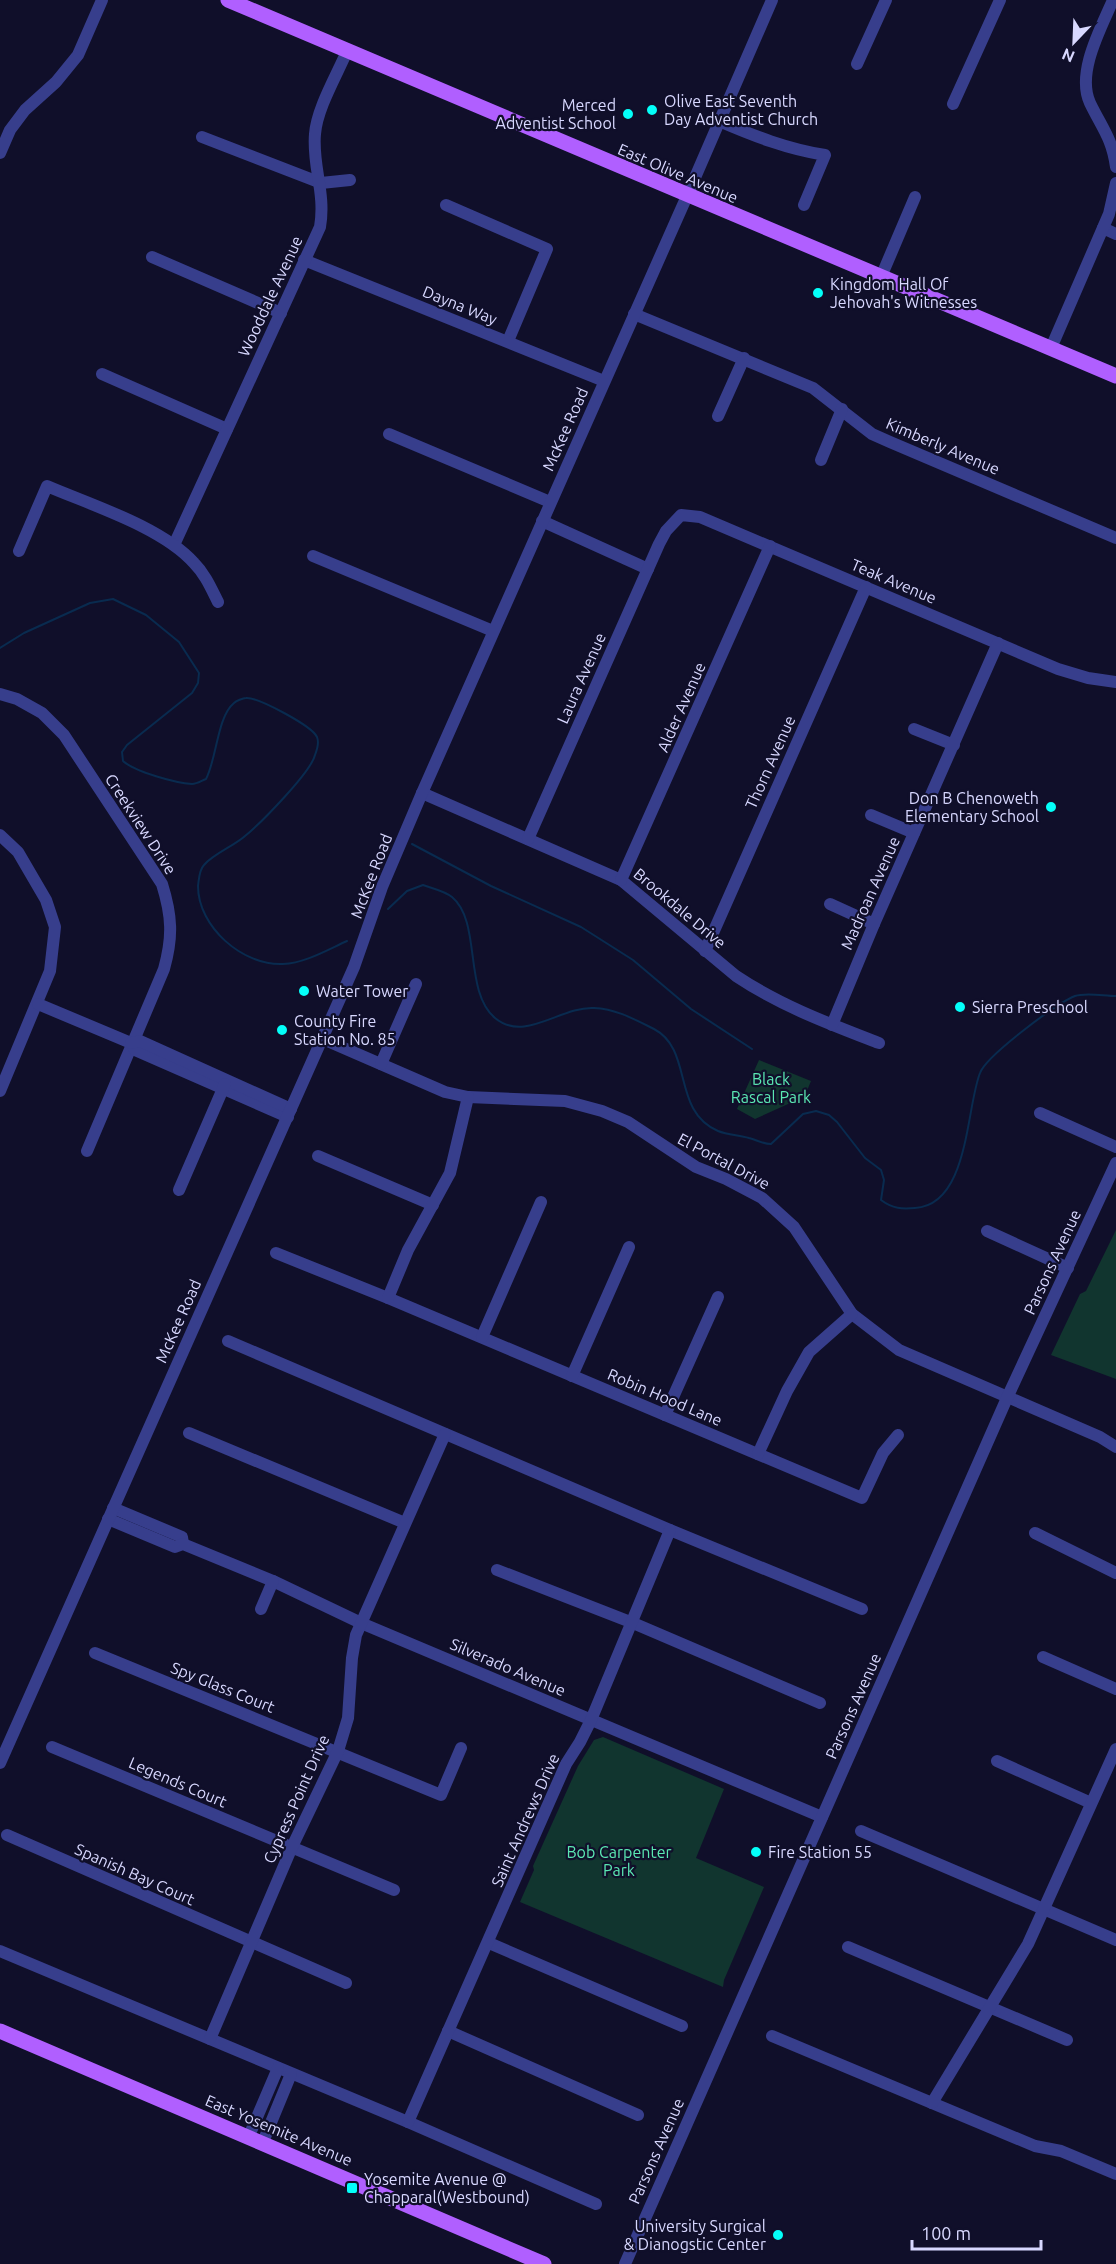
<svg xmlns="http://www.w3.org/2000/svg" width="1116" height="2264" viewBox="0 0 1116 2264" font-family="Ubuntu,sans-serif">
	<rect width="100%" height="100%" fill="#100f2a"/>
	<g fill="#11352f">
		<polygon points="759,1060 811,1081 804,1098 799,1096 797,1100 755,1119 737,1109"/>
		<polygon points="1116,1230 1116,1379 1051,1355 1080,1294 1086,1291"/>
		<polygon points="603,1737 724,1789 696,1858 764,1887 724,1980 723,1987 520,1902 534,1870 533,1866 578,1766 594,1740"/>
	</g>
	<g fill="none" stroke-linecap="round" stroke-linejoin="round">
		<g stroke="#092b4f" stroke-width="2">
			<path d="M0 648 24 633 90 603 113 599 146 615 179 642 199 673 198 683 192 693 127 745 122 752 123 761C135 772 176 783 192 784 197 784 201 781 206 779 217 758 217 717 234 703 236 701 243 698 246 698 258 697 312 726 317 737 319 742 317 750 315 755 311 772 261 823 245 836 234 846 213 854 204 865 199 870 199 879 198 886 198 927 243 966 283 964 305 963 327 950 347 941"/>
			<polyline points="412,844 491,886 581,927 633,960 691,1009 752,1049"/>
			<path d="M388 909 407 891 423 885C431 888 445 891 452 897 482 922 463 991 495 1018 525 1043 561 1006 594 1008 616 1009 634 1019 654 1029 694 1050 671 1111 718 1131 728 1135 739 1135 749 1138 757 1140 763 1144 771 1144L803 1114 816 1111 829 1115 837 1122 865 1158 881 1170 884 1180 881 1200C893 1209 902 1209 915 1208 969 1205 966 1108 980 1073 986 1056 1057 1003 1075 996 1086 992 1104 996 1116 996"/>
		</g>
		<g stroke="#373e8c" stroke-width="12">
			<path d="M1113 0C1101 28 1076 73 1090 103 1102 128 1112 138 1116 167"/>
			<polyline points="857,64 886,0"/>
			<polyline points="953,104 1000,0"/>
			<path d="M719 121C754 136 787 149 825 155L804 205"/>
			<polyline points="202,137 321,183 350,180"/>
			<polyline points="0,153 10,130 25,110 56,82 78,55 102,0"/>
			<polyline points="446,205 547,249 508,341"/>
			<polyline points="1103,228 1116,234"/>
			<polyline points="152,257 281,313"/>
			<polyline points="304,260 604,381"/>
			<polyline points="881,277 915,197"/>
			<polyline points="634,314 813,388 872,434 890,442 1116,538"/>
			<polyline points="1051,348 1109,214 1116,183"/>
			<polyline points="102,374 227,429"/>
			<polyline points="718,416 744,358"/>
			<polyline points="389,434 550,502"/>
			<polyline points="821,460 842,409"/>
			<polyline points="542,521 648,569"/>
			<path d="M174 545 320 227C326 193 312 166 315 134 317 108 337 75 347 51"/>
			<path d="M19 551 47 486C91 505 162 527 194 563 205 574 211 588 218 602"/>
			<polyline points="313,556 493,631"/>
			<path d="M0 694 17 699 42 713 64 735 162 884C172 916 173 937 164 969L87 1151"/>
			<polyline points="914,729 954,745"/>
			<path d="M422 793 621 880 736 976C781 1006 830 1024 879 1043"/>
			<polyline points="871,815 914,833"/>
			<polyline points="0,835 18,852 46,900 55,927 50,971 0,1091"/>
			<polyline points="528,839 659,544 666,531 681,515 700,517 1058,669 1088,678 1116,682"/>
			<polyline points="621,880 770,546"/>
			<polyline points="830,904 874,924"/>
			<polyline points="705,951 866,587"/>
			<polyline points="38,1004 131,1043 135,1050 288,1117"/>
			<polyline points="832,1025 874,924 998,643"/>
			<polyline points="323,1039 445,1092 468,1097 565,1101 602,1111 628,1122 696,1167 726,1179 762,1198 794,1227 852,1314 899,1350 1100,1437 1116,1447"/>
			<polyline points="131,1043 140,1041 291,1109"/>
			<polyline points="381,1064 416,984"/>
			<polyline points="1040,1113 1116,1147"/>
			<polyline points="318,1156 433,1205"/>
			<polyline points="179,1190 225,1084"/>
			<polyline points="987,1231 1068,1268"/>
			<polyline points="276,1253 388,1298 862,1498 883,1453 898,1435"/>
			<polyline points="388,1298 408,1250 450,1173 468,1097"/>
			<polyline points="482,1337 541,1202"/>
			<polyline points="228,1341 670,1530 862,1609"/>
			<polyline points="572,1376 629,1247"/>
			<polyline points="665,1415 718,1297"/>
			<polyline points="189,1433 405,1523"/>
			<polyline points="758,1454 787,1391 809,1352 852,1314"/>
			<polyline points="113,1508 182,1537 183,1544"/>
			<polyline points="108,1519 175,1547 183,1544 273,1581 361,1623 822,1817"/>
			<polyline points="1035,1533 1116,1573"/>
			<polyline points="497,1570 633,1623 820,1703"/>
			<polyline points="261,1609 273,1581"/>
			<polyline points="95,1653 441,1795 461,1748"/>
			<polyline points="1043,1657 1116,1689"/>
			<polyline points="52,1747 394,1890"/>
			<polyline points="997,1761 1091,1803"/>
			<polyline points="0,1763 354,967 382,887 422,793 687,196 772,0"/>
			<polyline points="861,1831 1116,1940"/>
			<polyline points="7,1835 346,1983"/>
			<polyline points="489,1943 682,2026"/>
			<polyline points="848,1947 1067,2040"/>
			<polyline points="0,1951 408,2122 596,2204"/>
			<polyline points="448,2031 638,2115"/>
			<polyline points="772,2036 1035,2146 1061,2151 1116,2174"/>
			<polyline points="210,2039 292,1847 338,1751 348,1718 352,1658 356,1635 445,1434"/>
			<polyline points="932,2103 1028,1944 1116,1749"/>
			<polyline points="408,2122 566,1764 580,1742 591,1720 670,1530"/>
			<polyline points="249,2136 278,2068"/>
			<polyline points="263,2142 291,2074"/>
			<polyline points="625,2264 1007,1398 1116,1163"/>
		</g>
		<g stroke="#b05fff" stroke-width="15">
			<polyline points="228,0 1116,376"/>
			<polyline points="0,2031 544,2264"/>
		</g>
	</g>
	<g fill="#04fff9" stroke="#100f2a" stroke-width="2">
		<circle cx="652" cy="110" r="6"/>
		<circle cx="628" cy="114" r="6"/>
		<circle cx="818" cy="293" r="6"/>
		<circle cx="1051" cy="807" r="6"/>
		<circle cx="304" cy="991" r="6"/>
		<circle cx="960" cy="1007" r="6"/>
		<circle cx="282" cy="1030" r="6"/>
		<circle cx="756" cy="1852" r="6"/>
		<rect x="346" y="2182" width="12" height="12" rx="3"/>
		<circle cx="778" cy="2235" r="6"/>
	</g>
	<g text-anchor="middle" stroke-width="4.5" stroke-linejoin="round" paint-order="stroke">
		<g font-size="16" fill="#d8d8ff" stroke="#100f2a" text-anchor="start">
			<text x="664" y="107">Olive East Seventh<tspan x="664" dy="18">Day Adventist Church</tspan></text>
			<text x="616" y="111" text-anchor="end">Merced<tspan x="616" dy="18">Adventist School</tspan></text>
			<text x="830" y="290">Kingdom Hall Of<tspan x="830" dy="18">Jehovah's Witnesses</tspan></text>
			<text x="1039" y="804" text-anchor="end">Don B Chenoweth<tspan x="1039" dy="18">Elementary School</tspan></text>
			<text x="316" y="997">Water Tower</text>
			<text x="972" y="1013">Sierra Preschool</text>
			<text x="294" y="1027">County Fire<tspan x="294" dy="18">Station No. 85</tspan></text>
			<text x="768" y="1858">Fire Station 55</text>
			<text x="364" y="2185">Yosemite Avenue @<tspan x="364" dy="18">Chapparal(Westbound)</tspan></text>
			<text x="766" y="2232" text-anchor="end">University Surgical<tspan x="766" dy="18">&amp; Dianogstic Center</tspan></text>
		</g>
		<g font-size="16" fill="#d8d8ff" stroke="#100f2a">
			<text transform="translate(678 173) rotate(23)" y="6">East Olive Avenue</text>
			<text transform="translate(270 296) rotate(-65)" y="6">Wooddale Avenue</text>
			<text transform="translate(460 305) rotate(22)" y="6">Dayna Way</text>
			<text transform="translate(565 429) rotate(-66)" y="6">McKee Road</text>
			<text transform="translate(943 446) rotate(23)" y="6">Kimberly Avenue</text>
			<text transform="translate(894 581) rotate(23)" y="6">Teak Avenue</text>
			<text transform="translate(581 678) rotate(-66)" y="6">Laura Avenue</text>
			<text transform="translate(681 707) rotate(-66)" y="6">Alder Avenue</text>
			<text transform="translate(770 762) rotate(-66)" y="6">Thorn Avenue</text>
			<text transform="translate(141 824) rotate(57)" y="6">Creekview Drive</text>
			<text transform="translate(371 876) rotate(-69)" y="6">McKee Road</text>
			<text transform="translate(870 893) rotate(-66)" y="6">Madroan Avenue</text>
			<text transform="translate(680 908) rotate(40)" y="6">Brookdale Drive</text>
			<text transform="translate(724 1161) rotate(28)" y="6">El Portal Drive</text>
			<text transform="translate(1052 1262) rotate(-65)" y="6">Parsons Avenue</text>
			<text transform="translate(178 1321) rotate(-66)" y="6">McKee Road</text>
			<text transform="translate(665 1397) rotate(23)" y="6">Robin Hood Lane</text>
			<text transform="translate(508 1667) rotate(23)" y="6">Silverado Avenue</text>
			<text transform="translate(223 1687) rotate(22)" y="6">Spy Glass Court</text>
			<text transform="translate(853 1706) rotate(-66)" y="6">Parsons Avenue</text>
			<text transform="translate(178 1782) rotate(23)" y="6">Legends Court</text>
			<text transform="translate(296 1799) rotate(-66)" y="6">Cypress Point Drive</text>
			<text transform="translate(525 1820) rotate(-66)" y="6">Saint Andrews Drive</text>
			<text transform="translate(135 1874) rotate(24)" y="6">Spanish Bay Court</text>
			<text transform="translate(279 2130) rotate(23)" y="6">East Yosemite Avenue</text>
			<text transform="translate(656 2151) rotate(-66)" y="6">Parsons Avenue</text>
		</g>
		<g font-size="16" fill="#5be8b3" stroke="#100f2a">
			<text x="771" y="1085">Black<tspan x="771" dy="18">Rascal Park</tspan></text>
			<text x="619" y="1858">Bob Carpenter<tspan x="619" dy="18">Park</tspan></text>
		</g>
	</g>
	<g transform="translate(1074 42) rotate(203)" stroke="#100f2a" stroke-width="4.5" paint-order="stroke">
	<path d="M0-4.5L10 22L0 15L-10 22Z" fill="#d8d8ff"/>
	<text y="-9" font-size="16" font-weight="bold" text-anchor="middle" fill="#d8d8ff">N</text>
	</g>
	<path d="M912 2240v9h129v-9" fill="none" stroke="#d8d8ff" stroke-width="3"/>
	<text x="921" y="2240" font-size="18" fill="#d8d8ff" stroke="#100f2a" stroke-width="4.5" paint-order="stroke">100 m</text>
</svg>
